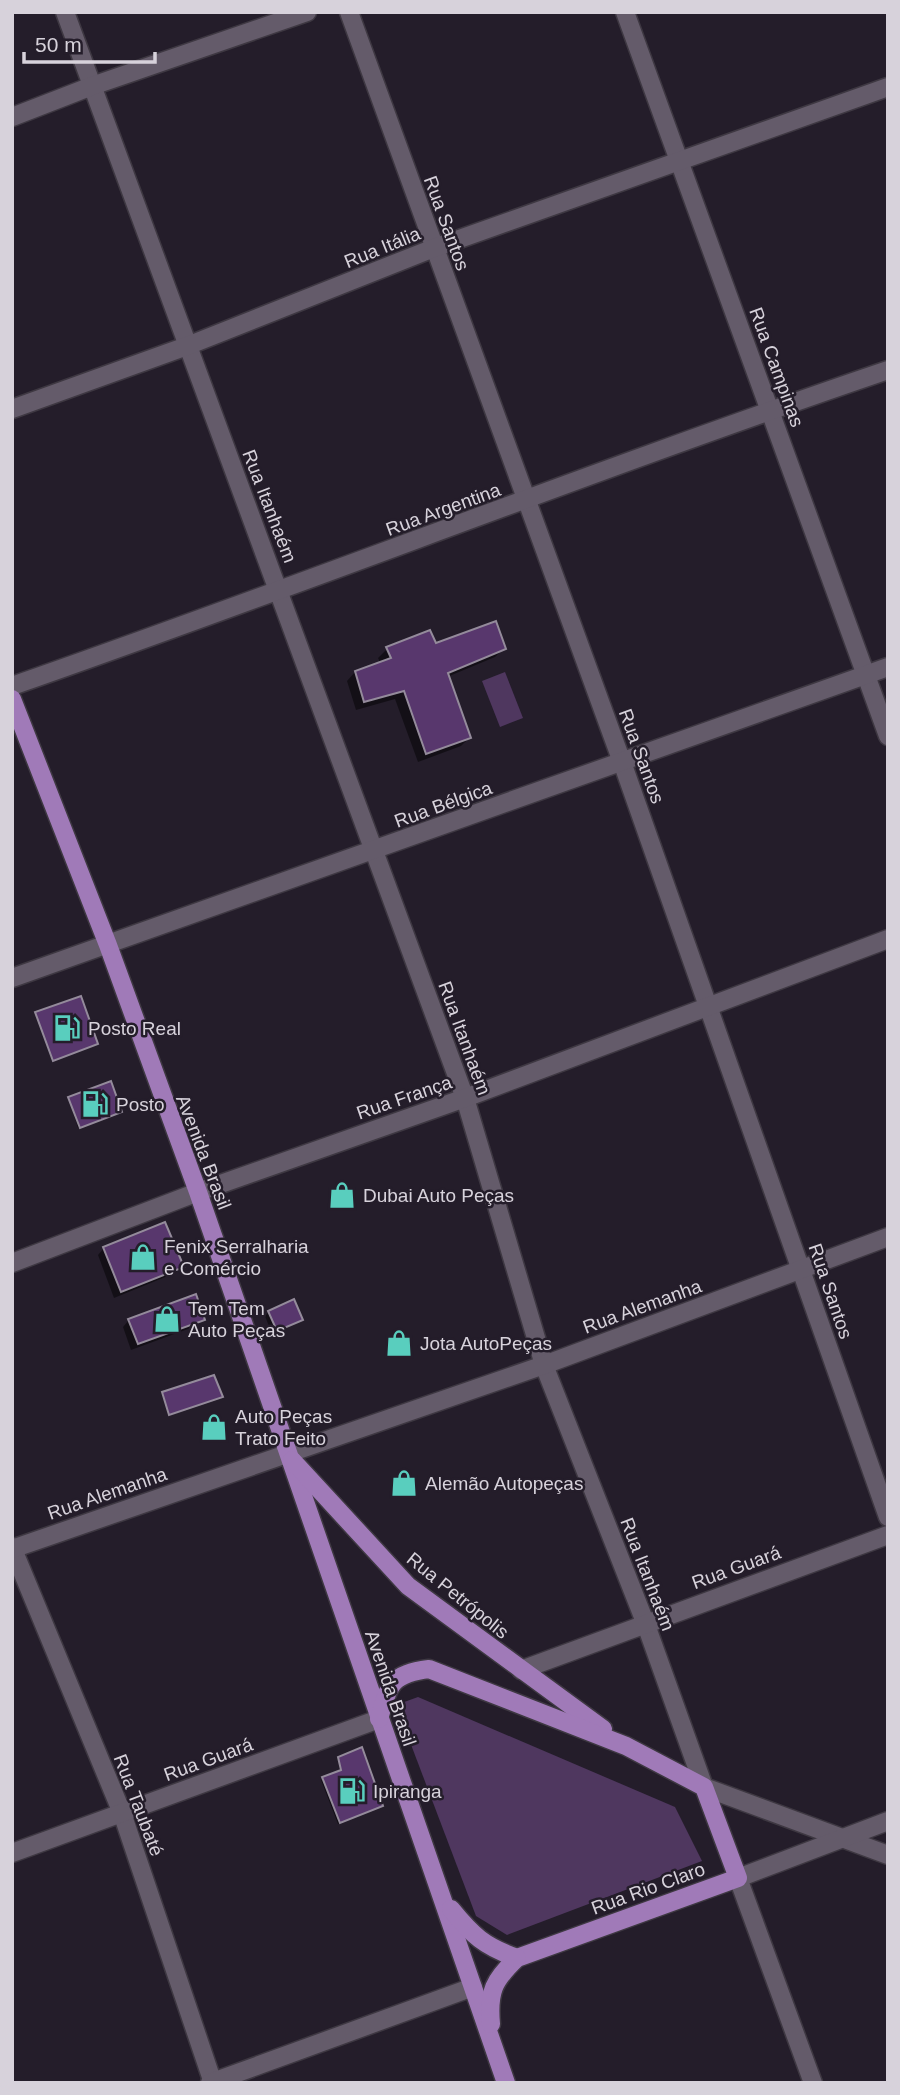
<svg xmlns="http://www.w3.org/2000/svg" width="900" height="2095" viewBox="0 0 900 2095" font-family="Arial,sans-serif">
	<rect width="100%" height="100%" fill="#241d2a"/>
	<g fill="#4f375f">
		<polygon points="505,672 523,718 500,727 482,681"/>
		<polygon points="418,1697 675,1807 702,1861 507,1935 476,1916 396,1705"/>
	</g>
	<g fill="#0007">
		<polygon points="429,633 435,645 504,648 495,657 447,677 469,738 461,746 418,762 395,699 356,710 347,681 355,672 381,664 378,658 387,649"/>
		<polygon points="36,1014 95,1045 52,1061"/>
		<polygon points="69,1099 119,1113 78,1128"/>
		<polygon points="104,1248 182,1267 175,1273 114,1298 98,1255"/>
		<polygon points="269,1312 301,1320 272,1334 265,1316"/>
		<polygon points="203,1319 196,1326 131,1350 123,1327 129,1320"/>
		<polygon points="163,1394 220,1398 168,1415"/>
		<polygon points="339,1758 379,1807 338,1824 321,1780 340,1772"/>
	</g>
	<g fill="#58376d" stroke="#948b9b" stroke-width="2">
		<polygon points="496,621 506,649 448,673 471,738 426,754 404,691 364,702 355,671 391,658 386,647 430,630 436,643"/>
		<polygon points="81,996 98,1044 53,1061 35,1012"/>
		<polygon points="111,1081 122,1112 80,1128 68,1097"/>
		<polygon points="165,1222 184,1267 121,1292 103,1247"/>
		<polygon points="196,1294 205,1320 138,1344 128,1319"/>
		<polygon points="294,1299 303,1320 277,1331 268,1311"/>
		<polygon points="214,1375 223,1397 169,1415 162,1392"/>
		<polygon points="362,1747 383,1806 340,1823 322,1777 341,1770 338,1757"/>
	</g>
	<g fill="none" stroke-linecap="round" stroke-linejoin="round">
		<defs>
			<g id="minor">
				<polyline points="65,12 465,1098 544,1365 645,1622 704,1787 888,1855"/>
				<polyline points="349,12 622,762 888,1517"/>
				<polyline points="625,12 888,736"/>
				<polyline points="12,117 92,86 307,12"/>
				<polyline points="12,409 187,346 434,248 888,87"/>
				<path d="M12 686C305 584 594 470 888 370"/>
				<polyline points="12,978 888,667"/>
				<polyline points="12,1263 198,1192 465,1098 888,939"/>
				<polyline points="12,1547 122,1813 213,2083"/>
				<polyline points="12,1549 544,1365 888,1237"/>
				<polyline points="521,1670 888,1535"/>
				<polyline points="12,1853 379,1719"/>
				<polyline points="210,2083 473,1987"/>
				<polyline points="813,2083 738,1878 888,1821"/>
			</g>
			<g id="major">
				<polyline points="12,699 108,945 198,1192 506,2083"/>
				<polyline points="292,1460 408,1586 603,1729"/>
				<path d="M379 1719C389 1684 391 1674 429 1669L626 1746 704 1787 738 1878 517 1958C494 1980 488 1991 491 2024"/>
				<path d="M451 1909C473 1936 484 1946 517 1958"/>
			</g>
		</defs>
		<use href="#minor" stroke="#3e3842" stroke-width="21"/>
		<use href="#major" stroke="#3e3842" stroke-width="21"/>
		<use href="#minor" stroke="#645b6a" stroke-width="18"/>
		<use href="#major" stroke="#a07ab8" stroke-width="18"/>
	</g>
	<defs>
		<symbol id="fuel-bare" viewBox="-9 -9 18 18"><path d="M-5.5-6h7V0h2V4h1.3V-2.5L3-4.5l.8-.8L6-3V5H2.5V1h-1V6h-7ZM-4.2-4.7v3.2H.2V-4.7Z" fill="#59cebe" stroke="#241d2a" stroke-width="2.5" paint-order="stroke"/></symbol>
		<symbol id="shop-bare" viewBox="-9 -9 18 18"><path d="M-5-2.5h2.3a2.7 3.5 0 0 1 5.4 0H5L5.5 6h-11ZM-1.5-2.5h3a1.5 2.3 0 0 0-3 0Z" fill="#59cebe" stroke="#241d2a" stroke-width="2.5" paint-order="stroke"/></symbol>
	</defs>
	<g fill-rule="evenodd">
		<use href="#fuel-bare" x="48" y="1009" width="38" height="38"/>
		<use href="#fuel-bare" x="76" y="1085" width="38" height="38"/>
		<use href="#shop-bare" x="323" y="1176" width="38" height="38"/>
		<use href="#shop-bare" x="124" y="1238" width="38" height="38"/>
		<use href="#shop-bare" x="148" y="1300" width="38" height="38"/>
		<use href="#shop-bare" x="380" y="1324" width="38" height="38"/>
		<use href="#shop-bare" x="195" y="1408" width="38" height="38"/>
		<use href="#shop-bare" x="385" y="1464" width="38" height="38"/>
		<use href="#fuel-bare" x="333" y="1772" width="38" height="38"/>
	</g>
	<g text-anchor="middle" stroke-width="5" stroke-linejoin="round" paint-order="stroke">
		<g font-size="19" fill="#d7d2db" stroke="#241d2a">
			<text transform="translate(447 223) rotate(70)" y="7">Rua Santos</text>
			<text transform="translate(382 247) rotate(-22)" y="7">Rua Itália</text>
			<text transform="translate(777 367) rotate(70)" y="7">Rua Campinas</text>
			<text transform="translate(270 506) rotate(69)" y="7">Rua Itanhaém</text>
			<text transform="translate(443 509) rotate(-20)" y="7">Rua Argentina</text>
			<text transform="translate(642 756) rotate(70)" y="7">Rua Santos</text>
			<text transform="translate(443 804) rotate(-20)" y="7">Rua Bélgica</text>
			<text transform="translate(465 1038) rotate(70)" y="7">Rua Itanhaém</text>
			<text transform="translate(404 1097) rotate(-19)" y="7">Rua França</text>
			<text transform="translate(204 1152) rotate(69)" y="7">Avenida Brasil</text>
			<text transform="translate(831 1291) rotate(71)" y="7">Rua Santos</text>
			<text transform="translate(642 1306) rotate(-20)" y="7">Rua Alemanha</text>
			<text transform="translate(107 1493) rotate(-19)" y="7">Rua Alemanha</text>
			<text transform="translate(736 1567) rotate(-20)" y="7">Rua Guará</text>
			<text transform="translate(648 1574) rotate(69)" y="7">Rua Itanhaém</text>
			<text transform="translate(458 1595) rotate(39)" y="7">Rua Petrópolis</text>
			<text transform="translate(391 1688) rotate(71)" y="7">Avenida Brasil</text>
			<text transform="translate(208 1759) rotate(-20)" y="7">Rua Guará</text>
			<text transform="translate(139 1805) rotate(69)" y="7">Rua Taubaté</text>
			<text transform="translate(648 1888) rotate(-20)" y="7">Rua Rio Claro</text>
		</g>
		<g font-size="19" fill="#d7d2db" stroke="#241d2a" text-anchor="start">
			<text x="88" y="1035">Posto Real</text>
			<text x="116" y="1111">Posto</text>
			<text x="363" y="1202">Dubai Auto Peças</text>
			<text x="164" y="1253">Fenix Serralharia<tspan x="164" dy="22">e Comércio</tspan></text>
			<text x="188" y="1315">Tem Tem<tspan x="188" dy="22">Auto Peças</tspan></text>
			<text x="420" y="1350">Jota AutoPeças</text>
			<text x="235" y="1423">Auto Peças<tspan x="235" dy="22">Trato Feito</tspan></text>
			<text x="425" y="1490">Alemão Autopeças</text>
			<text x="373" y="1798">Ipiranga</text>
		</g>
	</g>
	<rect width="900" height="2095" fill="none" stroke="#d7d2db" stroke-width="28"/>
	<path d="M24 52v10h131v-10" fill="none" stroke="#d7d2db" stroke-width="3.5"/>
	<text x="35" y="52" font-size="21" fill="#d7d2db" stroke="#241d2a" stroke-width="5" paint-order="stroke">50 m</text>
</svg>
